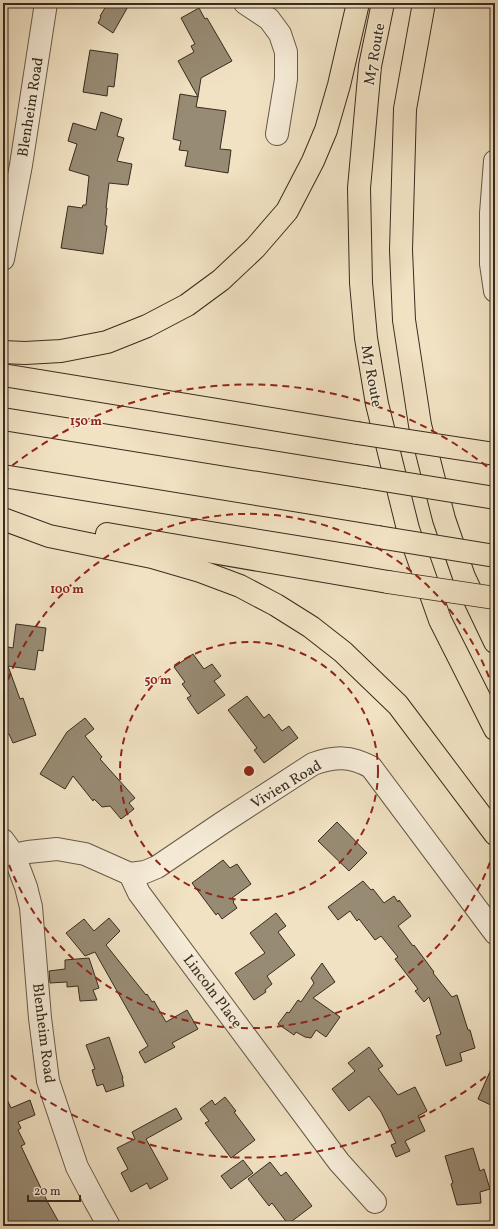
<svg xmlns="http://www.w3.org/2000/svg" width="498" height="1229" viewBox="0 0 498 1229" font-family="Vollkorn,serif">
	<rect width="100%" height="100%" fill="#f1e2c3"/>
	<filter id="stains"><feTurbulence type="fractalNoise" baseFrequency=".005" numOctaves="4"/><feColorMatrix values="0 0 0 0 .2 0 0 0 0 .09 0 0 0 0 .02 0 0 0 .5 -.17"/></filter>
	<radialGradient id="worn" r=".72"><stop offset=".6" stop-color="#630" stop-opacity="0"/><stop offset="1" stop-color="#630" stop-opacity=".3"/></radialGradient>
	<g fill="#988b74" stroke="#382c1e">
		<polygon points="108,3 130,3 113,33 98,23 101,17 100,16"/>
		<polygon points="199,8 205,19 207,18 232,61 201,78 198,97 178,61 194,52 191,46 195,44 181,18"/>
		<polygon points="90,50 118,54 114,87 108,86 107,96 83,92"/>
		<polygon points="180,94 198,97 196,107 226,111 220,149 231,150 228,173 185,166 188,151 179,150 181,141 173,139"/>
		<polygon points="101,112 122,119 117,136 124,138 117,161 132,164 128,185 109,183 106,208 107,208 105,225 107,226 103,254 61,248 68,206 82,208 83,205 86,205 89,176 69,170 77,144 68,141 73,123 96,130"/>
		<polygon points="16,624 46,628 43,651 38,650 35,670 8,666 20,699 23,698 36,735 13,743 9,734 3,736 3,646 13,648"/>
		<polygon points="193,654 204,669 212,664 221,676 214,681 225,695 198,714 187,698 191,696 182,684 185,682 174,667"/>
		<polygon points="247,696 264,718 269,714 282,731 289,726 298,738 264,763 254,750 257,748 228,710"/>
		<polygon points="85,718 94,729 85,736 102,757 100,759 135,798 129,803 134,809 121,819 110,806 102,807 94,799 93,801 73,776 65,789 40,774 67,732"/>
		<polygon points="337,822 367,853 349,871 318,841"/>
		<polygon points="223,860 230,868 237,864 251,884 232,898 234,901 233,902 237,908 222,919 218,913 216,915 192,883"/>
		<polygon points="363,881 371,890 373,889 384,903 394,896 398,902 399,900 411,916 398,926 413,946 414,945 434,972 433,973 452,997 457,995 468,1030 470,1030 475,1048 460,1053 462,1061 446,1066 436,1036 441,1034 429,997 424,1002 415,991 418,989 395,959 398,957 381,936 375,940 359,919 357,921 350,911 338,920 328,907"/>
		<polygon points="276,913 286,926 278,932 295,955 267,976 272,984 265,990 266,992 254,1000 235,973 265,953 250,933"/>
		<polygon points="109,918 120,931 106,945 146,995 147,994 152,1002 154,1001 166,1022 187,1010 198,1029 172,1043 175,1047 145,1063 139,1052 148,1046 95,952 85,956 66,933 84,919 94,931"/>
		<polygon points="89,958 99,988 93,990 97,1000 80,1001 78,986 67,987 67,982 50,983 49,971 65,969 65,960"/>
		<polygon points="322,963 335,982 313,998 340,1017 326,1037 316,1030 311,1038 305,1037 296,1032 294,1035 278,1024 287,1012 289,1013 298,1000 301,1002 314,983 311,978"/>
		<polygon points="109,1037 123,1078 122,1078 124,1086 106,1092 103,1084 97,1086 92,1070 95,1069 86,1045"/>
		<polygon points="369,1047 383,1066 378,1069 398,1095 415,1087 427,1111 418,1116 425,1131 405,1141 410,1151 396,1157 391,1145 396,1143 381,1112 369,1096 349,1111 332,1089 355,1071 348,1063"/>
		<polygon points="495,1060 495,1107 478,1099"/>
		<polygon points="3,1091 11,1108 30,1100 35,1115 18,1122 21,1128 18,1130 25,1144 21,1146 47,1201 61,1226 3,1226"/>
		<polygon points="225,1097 236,1111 234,1112 255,1140 231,1158 205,1123 209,1121 200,1109 212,1100 215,1105"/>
		<polygon points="176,1108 182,1119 146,1139 168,1179 150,1189 147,1183 131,1192 121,1173 128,1169 117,1148 135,1139 132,1132"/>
		<polygon points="473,1148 480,1171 484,1169 490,1189 480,1192 481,1203 457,1205 451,1184 453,1183 445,1156"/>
		<polygon points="243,1160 253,1173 231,1189 221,1176"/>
		<polygon points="270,1162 281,1176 286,1172 312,1206 288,1224 272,1203 269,1206 248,1179"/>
	</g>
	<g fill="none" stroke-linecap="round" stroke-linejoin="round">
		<defs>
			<g id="minor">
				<polyline points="245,3 269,19 280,34 286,52 286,79 277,134"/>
				<polyline points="495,161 491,213 491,264 495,291"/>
				<polyline points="3,259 21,165 46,3"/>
				<polyline points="3,840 14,855 26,887 31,907 40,1018 48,1081 77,1167 95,1201 109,1226"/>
				<polyline points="14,855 28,852 57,849 85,854 130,874 139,893 339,1162 375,1202"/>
				<path d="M130 874 145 872 157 867 222 823 313 764C336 756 350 756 371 767L495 933"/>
			</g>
			<g id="highway">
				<polyline points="383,3 370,66 359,188 361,283 366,338 377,404 408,529 440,620 495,729"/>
				<polyline points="424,3 405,109 401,250 404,320 420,425 444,519 464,577 495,642"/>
				<polyline points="3,352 25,353 61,351 107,342 147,326 187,305 221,280 255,248 287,211 313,161 326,130 339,85 358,3"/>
				<polyline points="3,375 357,433"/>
				<polyline points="3,419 365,477"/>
				<polyline points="3,476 378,537"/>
				<polyline points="3,519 49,536 152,557 200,571 240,586 276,605 311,627 343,652 398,705 495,834"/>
				<polyline points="107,534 388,582"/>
			</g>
		</defs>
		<use href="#minor" stroke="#665a47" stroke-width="24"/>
		<use href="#highway" stroke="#382c1e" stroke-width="24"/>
		<use href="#minor" stroke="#f6ecd8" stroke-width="22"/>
		<use href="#highway" stroke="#f1e2c3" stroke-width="22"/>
		<defs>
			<g id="highway-bridge">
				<polyline points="357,433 495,454"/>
				<polyline points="365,477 495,498"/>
				<polyline points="378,537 495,556"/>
				<polyline points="388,582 495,598"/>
			</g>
		</defs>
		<use href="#highway-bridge" stroke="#382c1e" stroke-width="24" stroke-linecap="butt"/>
		<use href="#highway-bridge" stroke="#f1e2c3" stroke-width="22"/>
	</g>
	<g fill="none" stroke="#8f2418" stroke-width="2" stroke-dasharray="7 5">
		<circle cx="249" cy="771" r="129"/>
		<path d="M494 851A258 258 0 0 1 4 851M4 691A258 258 0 0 1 494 691"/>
		<path d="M495 1069A386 386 0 0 1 3 1069M3 473A386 386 0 0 1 495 473"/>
	</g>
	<g text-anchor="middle" stroke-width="3" stroke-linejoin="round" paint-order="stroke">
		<g font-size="15" fill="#382c1e" stroke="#f6ecd8">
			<text transform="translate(374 54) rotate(-80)" y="5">M7 Route</text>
			<text transform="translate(30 107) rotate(-81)" y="5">Blenheim Road</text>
			<text transform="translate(372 376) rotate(80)" y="5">M7 Route</text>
			<text transform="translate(286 784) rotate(-31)" y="5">Vivien Road</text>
			<text transform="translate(213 991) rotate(53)" y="5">Lincoln Place</text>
			<text transform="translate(44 1033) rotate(83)" y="5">Blenheim Road</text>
		</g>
	</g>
	<circle cx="249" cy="771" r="6" fill="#8f2418" stroke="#f6ecd8" stroke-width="2"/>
	<g font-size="12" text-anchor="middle" font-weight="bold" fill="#8f2418" stroke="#f6ecd8" stroke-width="3" stroke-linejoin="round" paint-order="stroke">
		<text x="86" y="425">150 m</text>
		<text x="67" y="593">100 m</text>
		<text x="158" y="684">50 m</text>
	</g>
	<rect width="498" height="1229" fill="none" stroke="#f1e2c3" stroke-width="16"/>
	<rect x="4" y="4" width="490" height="1221" fill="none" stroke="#382c1e" stroke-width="2"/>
	<rect x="8" y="8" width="482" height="1213" fill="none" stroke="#382c1e"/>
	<path d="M28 1195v6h52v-6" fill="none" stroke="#382c1e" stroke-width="2"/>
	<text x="34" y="1195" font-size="12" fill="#382c1e" stroke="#f6ecd8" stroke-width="3" paint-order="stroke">20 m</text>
	<rect width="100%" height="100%" filter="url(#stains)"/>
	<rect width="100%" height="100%" fill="url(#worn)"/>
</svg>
